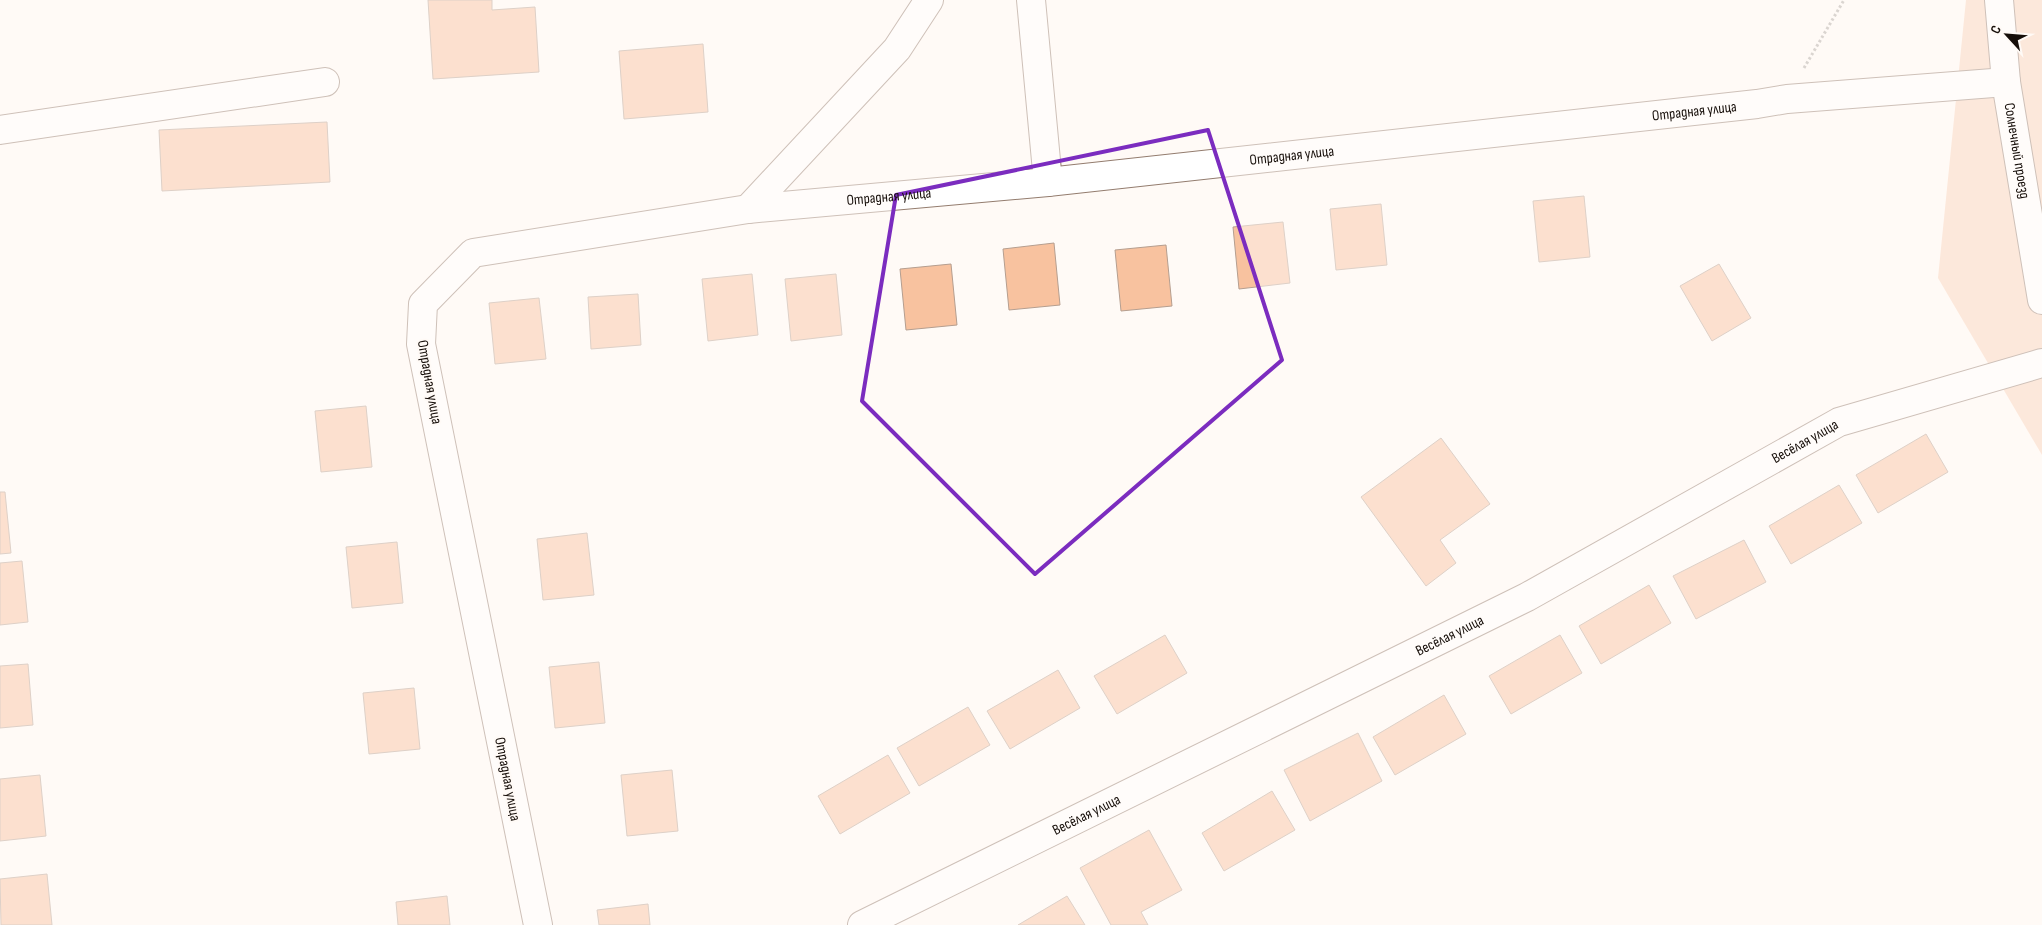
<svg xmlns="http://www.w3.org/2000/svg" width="2042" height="925" viewBox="0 0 2042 925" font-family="'Sofia Sans Condensed',sans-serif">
	<rect width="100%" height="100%" fill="#fffaf6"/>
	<polygon fill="#f9d3bb" points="1966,0 2042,0 2042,455 1938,278"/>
	<g fill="#f8c29f" stroke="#b59e8f">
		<polygon points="428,0 492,0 492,10 535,7 539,72 433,79"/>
		<polygon points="703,44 708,112 624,119 619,51"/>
		<polygon points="327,122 330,182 162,191 159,130"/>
		<polygon points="1584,196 1590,257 1539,262 1533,201"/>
		<polygon points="1381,204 1387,265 1336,270 1330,209"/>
		<polygon points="1283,222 1290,283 1239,289 1233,227"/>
		<polygon points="1054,243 1060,305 1009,310 1003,249"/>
		<polygon points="1166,245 1172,306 1121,311 1115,250"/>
		<polygon points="951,264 957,325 906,330 900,269"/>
		<polygon points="1719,264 1751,318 1712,341 1680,286"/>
		<polygon points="752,274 758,335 708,341 702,279"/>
		<polygon points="836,274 842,335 791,341 785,279"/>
		<polygon points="638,294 641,345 591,349 588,297"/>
		<polygon points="539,298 546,359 495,364 489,303"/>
		<polygon points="366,406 372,467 321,472 315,411"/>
		<polygon points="1926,434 1948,472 1878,513 1856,475"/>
		<polygon points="1441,438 1490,504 1440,540 1456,563 1426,586 1361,497"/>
		<polygon points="1839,485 1862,523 1791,564 1769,526"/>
		<polygon points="0,492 5,492 11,553 0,554"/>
		<polygon points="587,533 594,595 543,600 537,539"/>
		<polygon points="1744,540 1766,582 1696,619 1673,576"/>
		<polygon points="397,542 403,603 352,608 346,547"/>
		<polygon points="22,561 28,622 0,625 0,563"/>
		<polygon points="1649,585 1671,623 1601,664 1579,626"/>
		<polygon points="1165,635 1187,673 1117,714 1094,676"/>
		<polygon points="1560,635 1582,673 1511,714 1489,676"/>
		<polygon points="599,662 605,723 555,728 549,667"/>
		<polygon points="28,664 33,725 0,728 0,666"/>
		<polygon points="1058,670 1080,708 1010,749 987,711"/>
		<polygon points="414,688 420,749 369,754 363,693"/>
		<polygon points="1444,695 1466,734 1395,775 1373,737"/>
		<polygon points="968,707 990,745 919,786 897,748"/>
		<polygon points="1358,733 1382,781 1310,821 1284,770"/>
		<polygon points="888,755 910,793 840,834 818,796"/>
		<polygon points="672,770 678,831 627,836 621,775"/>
		<polygon points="40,775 46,836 0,841 0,779"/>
		<polygon points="1272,791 1295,830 1224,871 1202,833"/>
		<polygon points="1149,830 1182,890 1141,912 1148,925 1111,925 1080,868"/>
		<polygon points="47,874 52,925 1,925 0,879"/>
		<polygon points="447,896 450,925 398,925 396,902"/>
		<polygon points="1067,896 1085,925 1018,925"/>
		<polygon points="648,904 650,925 599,925 597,910"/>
	</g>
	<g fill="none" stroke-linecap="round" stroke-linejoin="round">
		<defs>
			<g id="minor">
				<polyline points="1031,0 1048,182"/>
				<path id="s1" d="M1999 0 2006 82 2042 300"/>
				<polyline points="0,130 325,82"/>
				<polyline points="748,209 897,49 929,0"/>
				<path id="s2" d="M538 925 421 344 423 304 473 253 748 209 1048 182 1757 104 1787 99 2006 82"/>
				<path id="s3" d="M862 925 1527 597 1839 422 2042 363"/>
			</g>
		</defs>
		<use href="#minor" stroke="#937c6e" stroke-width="30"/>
		<polyline stroke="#aea8a3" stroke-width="3" stroke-dasharray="2.5 2.5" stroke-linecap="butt" points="1804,68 1844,0"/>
		<use href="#minor" stroke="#fff" stroke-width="28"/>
	</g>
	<path d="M0 0H2042V925H0ZM1208 130 1282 360 1035 574 862 401 896 195Z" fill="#fffaf6" fill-opacity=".55" fill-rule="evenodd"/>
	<path fill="none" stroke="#7b2cbf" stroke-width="4" stroke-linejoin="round" d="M1208 130 1282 360 1035 574 862 401 896 195Z"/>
	<g text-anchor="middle" stroke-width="4" stroke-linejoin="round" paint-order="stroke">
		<g font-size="15" fill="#160e09" stroke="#fffaf6">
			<text dy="5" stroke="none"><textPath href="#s2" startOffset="1934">Отрадная улица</textPath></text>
			<text dy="5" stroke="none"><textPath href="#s1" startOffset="152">Солнечный проезд</textPath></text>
			<text dy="5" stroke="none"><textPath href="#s2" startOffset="1529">Отрадная улица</textPath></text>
			<text dy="5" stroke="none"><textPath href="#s2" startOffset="1124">Отрадная улица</textPath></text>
			<text transform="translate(430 382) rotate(80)" y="5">Отрадная улица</text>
			<text dy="5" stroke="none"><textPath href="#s3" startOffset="1060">Весёлая улица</textPath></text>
			<text dy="5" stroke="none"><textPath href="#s3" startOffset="655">Весёлая улица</textPath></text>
			<text transform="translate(508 779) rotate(79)" y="5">Отрадная улица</text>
			<text dy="5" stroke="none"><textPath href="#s3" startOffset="250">Весёлая улица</textPath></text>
		</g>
	</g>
	<g transform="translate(2007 35) rotate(296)" stroke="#fffaf6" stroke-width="4" paint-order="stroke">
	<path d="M0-4L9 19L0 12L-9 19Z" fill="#160e09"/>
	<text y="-8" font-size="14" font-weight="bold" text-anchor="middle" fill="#160e09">С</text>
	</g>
</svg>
